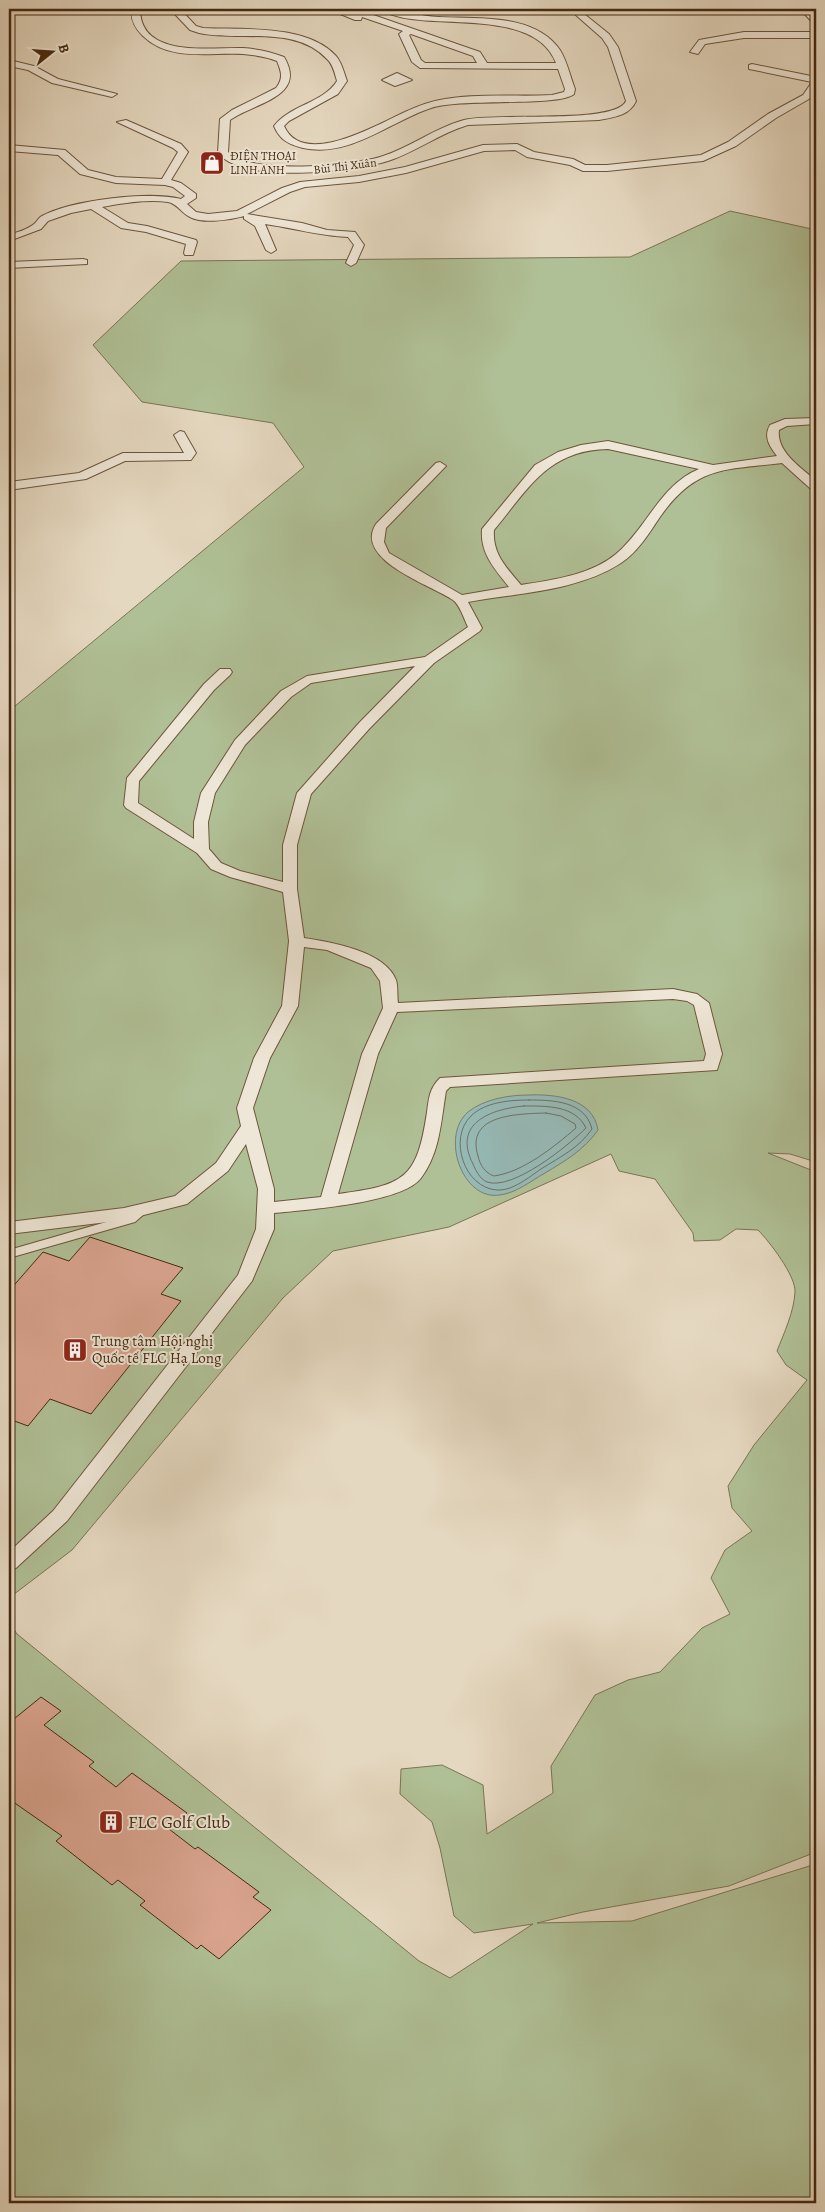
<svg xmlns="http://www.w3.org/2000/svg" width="825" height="2212" viewBox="0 0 825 2212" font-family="Alegreya,serif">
	<rect width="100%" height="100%" fill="#e5d8c0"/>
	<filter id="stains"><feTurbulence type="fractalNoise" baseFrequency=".004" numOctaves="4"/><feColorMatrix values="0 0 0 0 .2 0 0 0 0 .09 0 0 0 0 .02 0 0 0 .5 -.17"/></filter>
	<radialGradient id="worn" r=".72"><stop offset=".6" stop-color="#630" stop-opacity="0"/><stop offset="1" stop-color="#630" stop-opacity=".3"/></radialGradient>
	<path fill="#b0c096" stroke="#7b7452" d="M730 211 812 229 816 233V1162L790 1154 768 1153 816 1172V1852L729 1886 583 1912 537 1923 632 1921 816 1864V2203H9V1622L17 1634 419 1961 450 1978 533 1924 474 1933 454 1916 440 1848 432 1822 400 1794 401 1769 442 1765 483 1785 487 1834 553 1793 551 1766 595 1695 628 1680 660 1672 702 1628 730 1614 711 1578 725 1550 752 1531 732 1508 728 1486 754 1445 807 1380 786 1365 777 1351C784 1333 794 1312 795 1292 796 1276 769 1241 758 1230L736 1229 720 1240 694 1241 693 1233 655 1179 619 1171 611 1154 449 1227 333 1251 283 1298 72 1550 9 1598V711L304 467 273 423 142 402 93 345 181 261 630 257Z"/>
	<path fill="#96b9b5" stroke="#767f73" d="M529 1095C555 1094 593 1098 598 1130 584 1150 565 1161 545 1173 531 1181 516 1193 500 1195 462 1201 440 1136 468 1112 484 1099 509 1095 529 1095Z"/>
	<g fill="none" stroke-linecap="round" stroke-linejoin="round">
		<g stroke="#6e7162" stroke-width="1">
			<path d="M529 1100C553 1100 585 1101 592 1129 579 1148 560 1157 541 1169 529 1177 513 1191 497 1190 464 1188 448 1138 471 1116 485 1102 510 1100 529 1100Z"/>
			<path d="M524 1106C546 1106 575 1105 586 1128 569 1145 513 1191 487 1182 480 1179 476 1171 473 1164 452 1123 491 1109 524 1106Z"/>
			<path d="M546 1113 561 1116 575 1124 576 1128C554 1147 523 1172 494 1176 485 1173 480 1165 478 1156 465 1114 518 1114 546 1113Z"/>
		</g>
	</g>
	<g fill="#daa48f" stroke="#46290f">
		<polygon points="90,1237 183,1268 161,1294 181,1301 91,1414 50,1399 28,1426 9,1419 9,1291 43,1252 69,1261"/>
		<polygon points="41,1697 61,1711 44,1725 94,1762 89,1766 116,1787 132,1773 187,1813 169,1829 195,1849 198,1847 259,1892 253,1897 271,1910 219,1959 201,1945 197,1949 140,1905 145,1901 118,1880 112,1885 56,1841 62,1836 9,1799 9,1723"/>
	</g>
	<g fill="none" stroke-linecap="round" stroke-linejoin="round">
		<defs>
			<polygon id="pedestrian" points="145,1204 151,1208 135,1222 9,1258 9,1250 127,1216"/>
			<g id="minor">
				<path d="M132 9H140C140 59 211 47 243 48 257 49 271 52 284 57 308 97 254 103 230 120L228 152C252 175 350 166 380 157 410 148 434 128 464 120 493 112 616 125 626 101L608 47 602 38 569 9H578L609 34 618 47 636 101C629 116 614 117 599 120L468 125C440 133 416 152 388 161 353 172 242 184 218 153L220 119 232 110 276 88C284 78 281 71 277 61 266 57 255 55 243 54 209 52 170 62 143 36 135 28 130 20 132 9Z"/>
				<path d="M170 9H180L196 26 203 28C243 30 307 24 336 56 342 63 344 73 347 81L338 94 289 121 284 126C303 169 378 124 405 112 418 106 431 101 445 99 480 93 516 97 552 95L564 92 565 89 558 69 420 68 412 62 399 34 403 31 362 17 361 20H355L328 9H356L480 52 487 63H556C536 10 445 28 400 17 393 15 384 13 378 9 398 8 418 16 439 17 477 19 535 13 560 50 567 61 570 76 575 89L574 94C559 107 461 98 431 108 389 122 350 158 303 148 288 144 280 140 274 126 290 105 323 103 337 81 335 74 333 65 328 60 295 24 240 42 199 33L190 30ZM411 34 473 56 477 63H425L421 60 409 35Z"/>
				<polygon points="448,9 501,9 496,12 453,12"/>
				<polygon points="800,9 809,9 816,16 816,24 813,23"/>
				<polygon points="744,32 816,32 816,38 744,38 705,44 698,54 690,52 699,40"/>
				<polygon points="9,60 34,66 58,79 117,94 112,97 52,83 28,70 9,66"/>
				<path d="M752 64 816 77V90L809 99 776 118 736 146 703 161 607 171H583L570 165 527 157 515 150 484 151 406 173 359 182 305 187 290 192 247 214 302 223 327 230 355 232 364 245 356 263 351 266 346 263 354 245 348 237C320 236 293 228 265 224L276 250 271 253 266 250 255 226 244 219V216C230 220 203 224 190 217 181 213 178 204 168 202 147 199 123 203 102 207L128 223 147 226 196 240 197 242 193 255H185L184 253 186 244 146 232 121 228 91 209 71 213 48 221 41 229 9 241V235C17 232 27 230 34 224 37 222 38 218 42 216 72 200 148 191 181 199L185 196 173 187 165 185 116 183 80 174 58 155 9 151V145L65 150 88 170 116 177 162 179 178 152 173 148 117 122 126 120 181 144 188 152 171 180 181 183 196 194V198L187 204 196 212 208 214 237 211 282 188 300 182 359 176 405 167 483 145 517 144 534 152 573 159 585 165H607L701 155 728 142 768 114 803 95 812 82 749 69V65Z"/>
				<polygon points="397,73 412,80 395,86 382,80"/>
				<polygon points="83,259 87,260 87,264 9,268 9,262"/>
				<path d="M816 418V424L787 426 779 430C776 452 802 468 816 481V491L812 490 782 463C726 470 696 465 660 517 649 533 638 552 621 563 578 591 518 593 468 602L482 628 480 631 434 663 369 729 311 794 297 845V889L304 938C331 942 385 951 396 980 398 986 397 996 398 1003L673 989 697 994 709 1003 722 1054 717 1070 450 1087 446 1091C441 1121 440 1153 421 1178 403 1203 305 1210 274 1213V1229L252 1281 67 1521 16 1568 9 1570V1552L53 1511 238 1275 256 1229 258 1189 246 1144 228 1171 187 1204 124 1220 9 1234V1222L124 1208 175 1196 216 1163 241 1126 237 1108 254 1058 282 1006 289 941 283 892 230 877 211 869 197 853 126 808 124 805 127 778 204 684 220 669H230L232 672 230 675 214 690 139 781 138 803 194 839V822L201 793 235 740 281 691 307 676 425 657 468 627C464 619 460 605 453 600 431 585 353 560 376 524L436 463 440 462 446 466 386 528 384 542 389 553 462 595 509 587C495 569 480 554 482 529L535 465 558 452 581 445 608 441 713 465 777 456C770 447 763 437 770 425L785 419ZM608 449 699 469C660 485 647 528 616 554 591 575 552 580 521 585 507 568 492 554 494 530 528 489 548 450 608 449ZM415 666 359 723 297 793 283 845V882L240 871 221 863 209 849 208 822 215 793 245 745 291 697 311 683ZM304 947 327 950 371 968 380 981 383 1008 362 1054 321 1197 274 1202V1189L253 1108 270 1058 298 1006ZM673 999 687 1001 694 1005 706 1054 704 1061 440 1078C429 1089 429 1098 427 1112 417 1180 404 1185 338 1194L378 1054 397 1012Z"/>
				<polygon points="180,431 184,432 196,453 191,460 125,461 86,479 9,490 9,482 79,473 123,453 184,453 174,435"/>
			</g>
		</defs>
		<use href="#pedestrian" stroke="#6e553b" stroke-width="2"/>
		<use href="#minor" stroke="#6e553b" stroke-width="2"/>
		<use href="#pedestrian" fill="#eee6d6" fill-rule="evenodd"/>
		<use href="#minor" fill="#eee6d6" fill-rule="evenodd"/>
	</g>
	<defs>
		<symbol id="shop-square" viewBox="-11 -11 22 22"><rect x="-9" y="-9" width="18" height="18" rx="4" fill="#8f2418" stroke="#eee6d6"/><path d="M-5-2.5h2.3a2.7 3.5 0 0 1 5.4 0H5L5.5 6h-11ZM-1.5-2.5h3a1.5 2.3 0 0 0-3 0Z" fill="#fff"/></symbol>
		<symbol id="building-square" viewBox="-11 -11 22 22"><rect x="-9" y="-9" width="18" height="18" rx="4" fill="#8f2418" stroke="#eee6d6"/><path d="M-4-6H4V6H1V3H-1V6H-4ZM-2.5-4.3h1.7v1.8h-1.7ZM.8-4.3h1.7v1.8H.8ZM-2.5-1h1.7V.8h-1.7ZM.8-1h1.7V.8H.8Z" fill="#fff"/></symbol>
	</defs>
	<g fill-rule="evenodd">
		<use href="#shop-square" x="198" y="149" width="28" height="28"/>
		<use href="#building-square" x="61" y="1336" width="28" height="28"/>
		<use href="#building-square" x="97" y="1808" width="28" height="28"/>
	</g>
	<g text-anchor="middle" stroke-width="4" stroke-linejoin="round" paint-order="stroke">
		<g font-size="12" fill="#46290f" stroke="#eee6d6" text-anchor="start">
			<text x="230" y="160">ĐIỆN THOẠI<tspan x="230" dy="14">LINH ANH</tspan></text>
		</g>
		<g font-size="12" fill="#46290f" stroke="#eee6d6">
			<text transform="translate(345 166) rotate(-7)" y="4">Bùi Thị Xuân</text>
		</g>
		<g font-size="15" fill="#46290f" stroke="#eee6d6" text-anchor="start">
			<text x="92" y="1346">Trung tâm Hội nghị<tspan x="92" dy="17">Quốc tế FLC Hạ Long</tspan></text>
		</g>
		<g font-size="18" fill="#46290f" stroke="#eee6d6" text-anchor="start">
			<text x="128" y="1828">FLC Golf Club</text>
		</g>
	</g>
	<rect width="825" height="2212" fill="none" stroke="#e5d8c0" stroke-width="30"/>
	<rect x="10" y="10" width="805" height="2192" fill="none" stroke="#46290f" stroke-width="2.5"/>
	<rect x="15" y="15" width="795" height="2182" fill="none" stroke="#46290f"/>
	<g transform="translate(52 52) rotate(73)" stroke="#eee6d6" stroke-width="4" paint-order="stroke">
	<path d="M0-4L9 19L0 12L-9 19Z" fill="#46290f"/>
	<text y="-8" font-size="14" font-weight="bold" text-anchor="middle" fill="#46290f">B</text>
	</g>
	<rect width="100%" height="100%" filter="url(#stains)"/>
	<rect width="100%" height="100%" fill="url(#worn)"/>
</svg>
